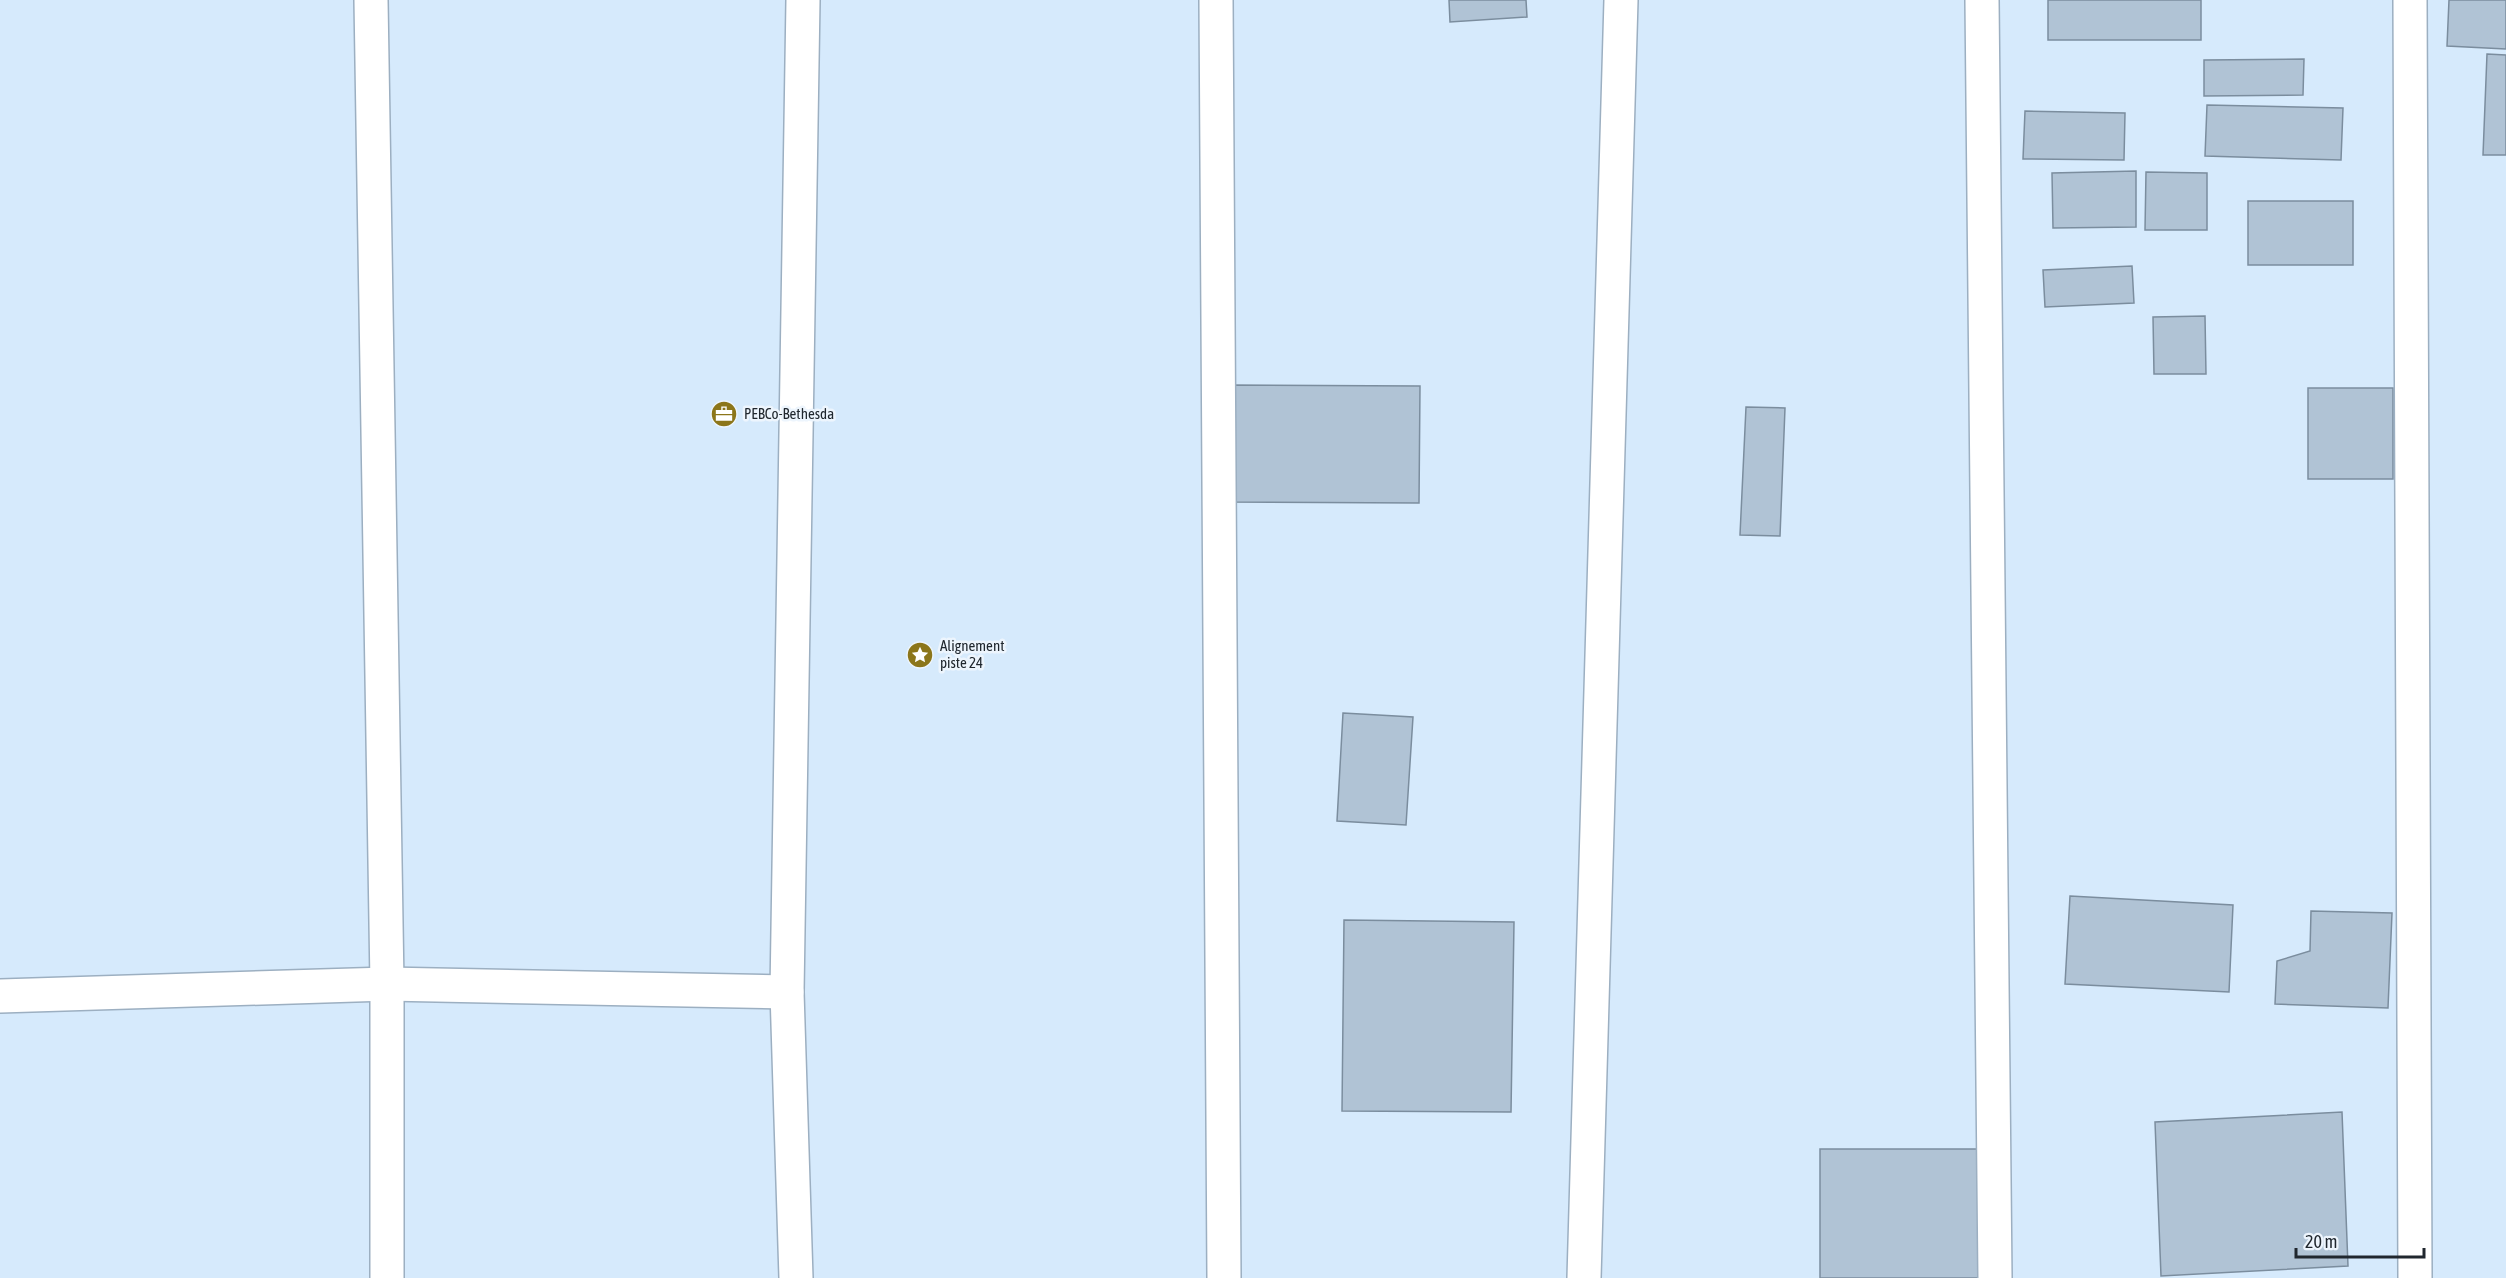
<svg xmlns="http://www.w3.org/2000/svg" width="2506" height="1278" viewBox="0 0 2506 1278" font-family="'Asap Condensed',sans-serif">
	<rect width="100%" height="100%" fill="#d6eafc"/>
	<g fill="#b0c3d5" stroke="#7b8d9e" stroke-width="1.5">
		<polygon points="1449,0 1526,0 1527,17 1450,22"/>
		<rect x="2048" y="0" width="153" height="40"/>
		<polygon points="2449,0 2506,0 2506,49 2447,46"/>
		<polygon points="2487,54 2506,55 2506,155 2483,155"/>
		<polygon points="2304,59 2303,95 2204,96 2204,60"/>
		<polygon points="2207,105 2343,108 2341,160 2205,156"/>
		<polygon points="2025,111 2125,113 2124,160 2023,159"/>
		<polygon points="2136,171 2136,227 2053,228 2052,173"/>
		<polygon points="2146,172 2207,173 2207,230 2145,230"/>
		<rect x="2248" y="201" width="105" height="64"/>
		<polygon points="2132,266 2134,303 2045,307 2043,270"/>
		<polygon points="2205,316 2206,374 2154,374 2153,317"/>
		<polygon points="1231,385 1420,386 1419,503 1230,502"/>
		<rect x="2308" y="388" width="85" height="91"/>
		<polygon points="1746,407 1785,408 1780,536 1740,535"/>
		<polygon points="1343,713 1413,717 1406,825 1337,821"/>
		<polygon points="2070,896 2233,905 2229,992 2065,984"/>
		<polygon points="2311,911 2392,913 2388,1008 2275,1004 2277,961 2310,951"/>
		<polygon points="1344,920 1514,922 1511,1112 1342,1111"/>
		<polygon points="2342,1112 2348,1266 2161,1276 2155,1122"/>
		<rect x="1820" y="1149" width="158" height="129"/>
	</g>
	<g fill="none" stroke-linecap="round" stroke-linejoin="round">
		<defs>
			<g id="minor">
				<polyline points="371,0 387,984 387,1278"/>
				<polyline points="1216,0 1224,1278"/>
				<polyline points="1982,0 1995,1278"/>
				<polyline points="2410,0 2415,1278"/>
				<polyline points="0,996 387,984 787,992"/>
				<polyline points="796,1278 787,992 803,0"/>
				<polyline points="1584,1278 1621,0"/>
			</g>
		</defs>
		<use href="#minor" stroke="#9cafc1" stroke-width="36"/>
		<use href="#minor" stroke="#fff" stroke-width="33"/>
	</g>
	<defs>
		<symbol id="office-disc" viewBox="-11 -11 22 22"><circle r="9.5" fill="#8c761a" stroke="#edf5fd"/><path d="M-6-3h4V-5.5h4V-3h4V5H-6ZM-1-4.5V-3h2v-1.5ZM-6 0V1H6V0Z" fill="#fff"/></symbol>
		<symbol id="sight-disc" viewBox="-11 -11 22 22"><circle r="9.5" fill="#8c761a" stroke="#edf5fd"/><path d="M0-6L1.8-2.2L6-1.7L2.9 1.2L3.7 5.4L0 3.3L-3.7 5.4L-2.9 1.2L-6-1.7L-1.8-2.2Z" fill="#fff"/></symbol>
	</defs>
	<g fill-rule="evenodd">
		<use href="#office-disc" x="709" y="399" width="30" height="30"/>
		<use href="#sight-disc" x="905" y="640" width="30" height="30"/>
	</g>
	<g text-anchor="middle" stroke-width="5" stroke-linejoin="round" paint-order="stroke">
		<g font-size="15" fill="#20272e" stroke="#edf5fd" text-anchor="start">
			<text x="744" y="419">PEBCo-Bethesda</text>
			<text x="940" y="651">Alignement<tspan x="940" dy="17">piste 24</tspan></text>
		</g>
	</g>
	<path d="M2296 1248v9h128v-9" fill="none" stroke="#20272e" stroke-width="3"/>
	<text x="2305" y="1248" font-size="18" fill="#20272e" stroke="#edf5fd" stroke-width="4.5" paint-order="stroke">20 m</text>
</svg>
